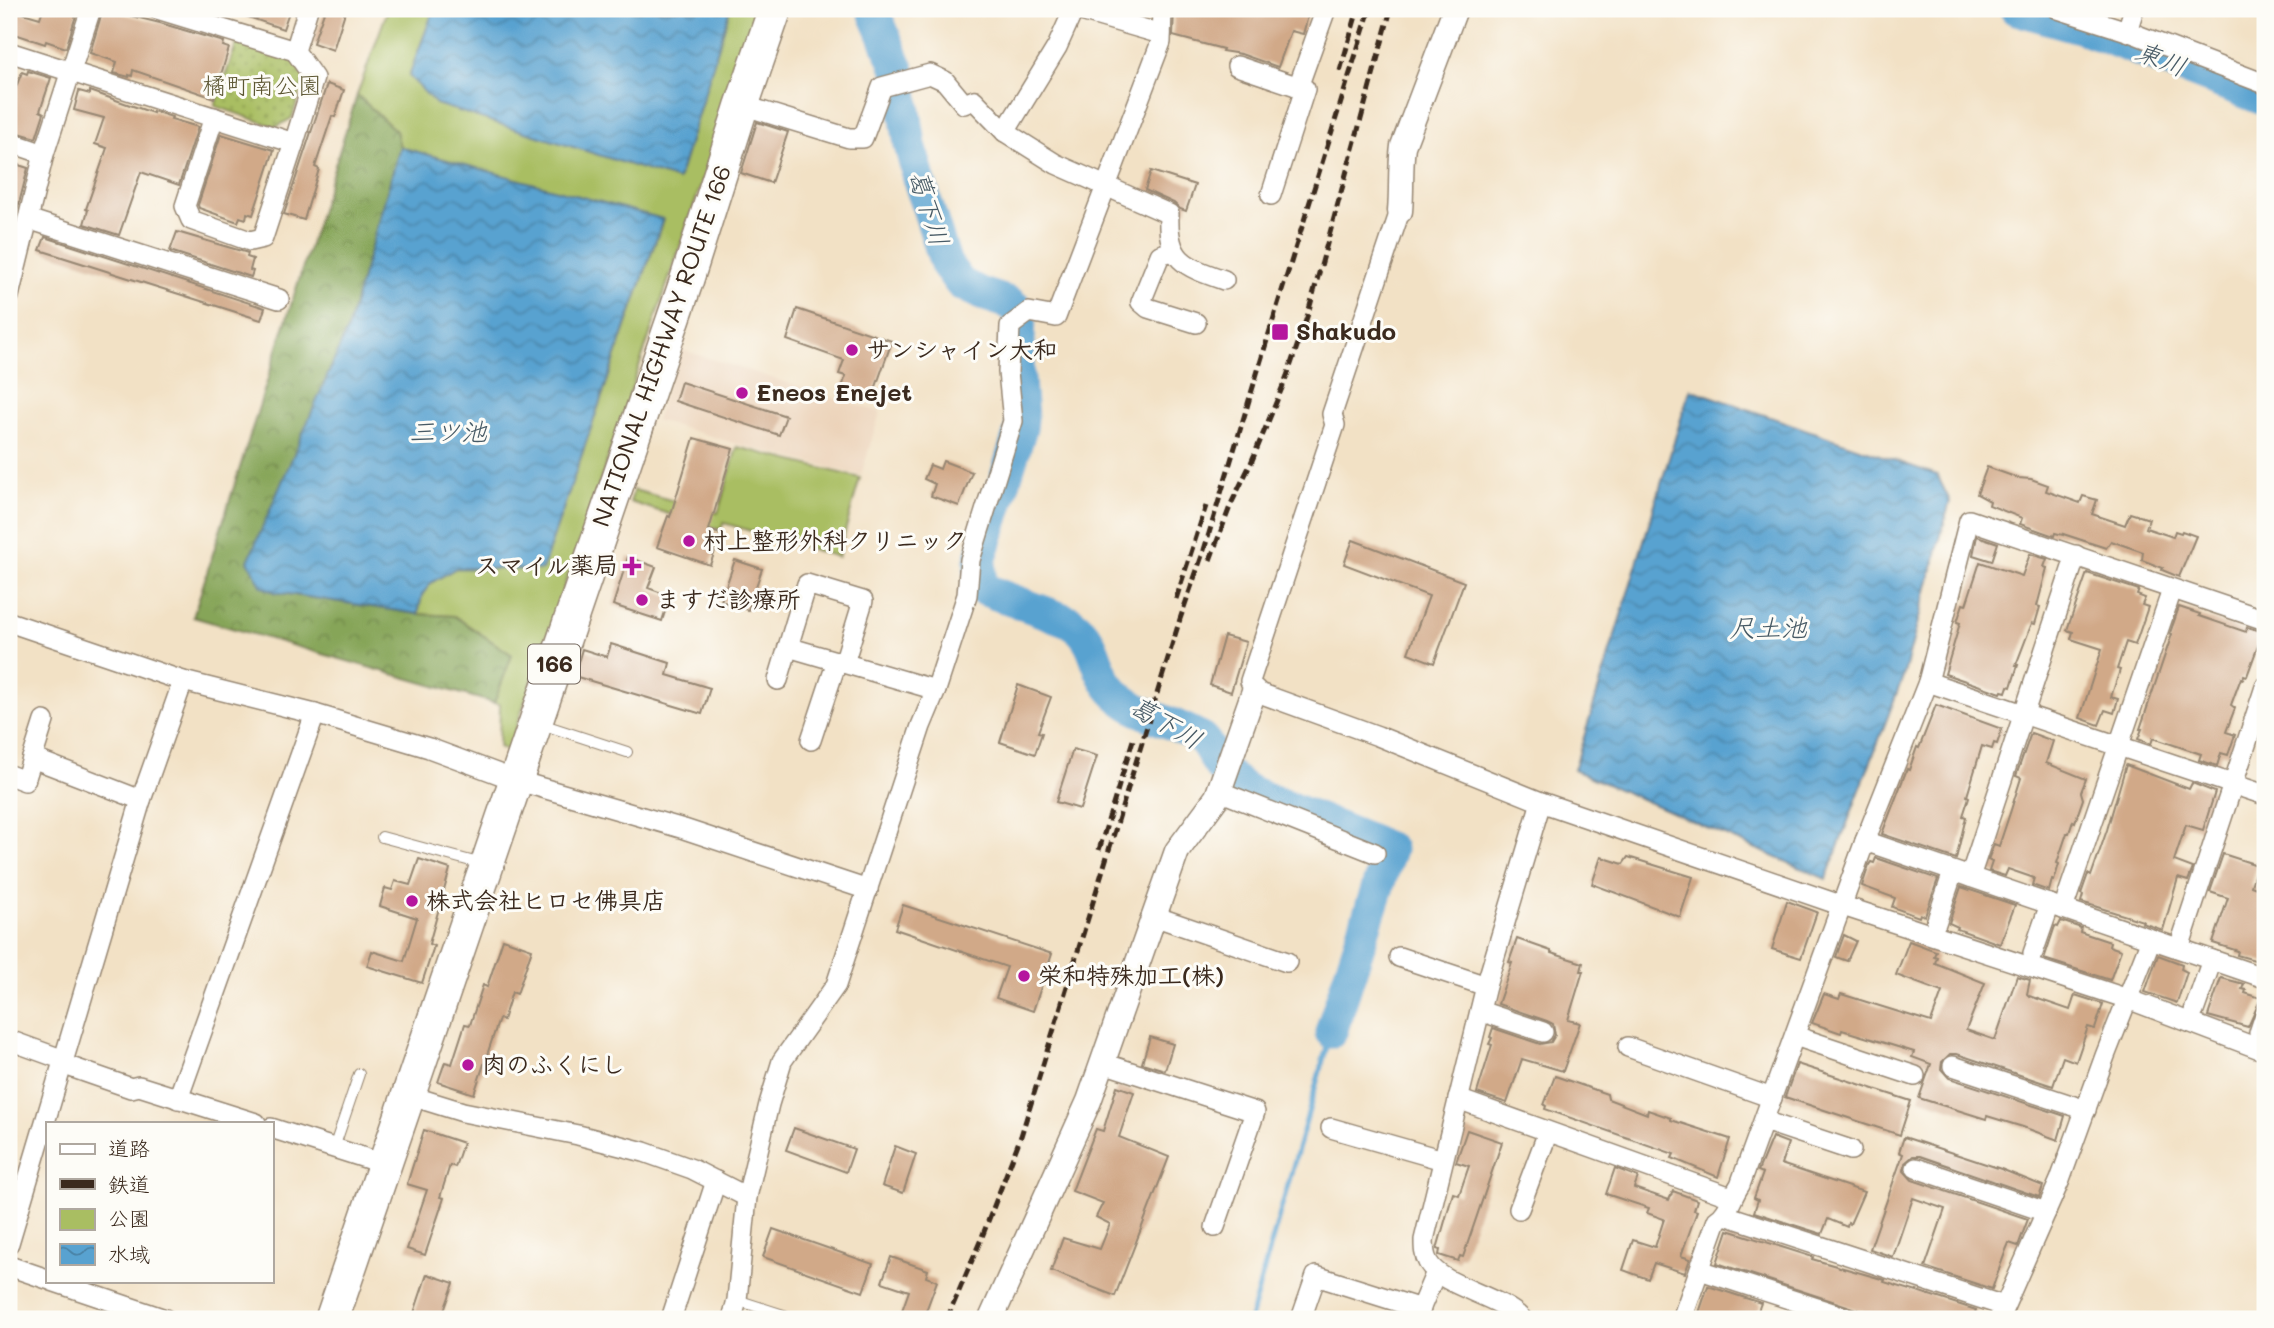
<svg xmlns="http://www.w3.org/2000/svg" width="2274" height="1328" viewBox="0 0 2274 1328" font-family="Mali,'Klee One',sans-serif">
	<defs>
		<pattern id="forest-crowns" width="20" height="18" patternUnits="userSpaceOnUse" patternTransform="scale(1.75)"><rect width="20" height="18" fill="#86a558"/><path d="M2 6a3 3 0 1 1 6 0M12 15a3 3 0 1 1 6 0" fill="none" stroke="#6f8748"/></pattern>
		<pattern id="park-dots" width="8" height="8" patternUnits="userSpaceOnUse" patternTransform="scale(1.75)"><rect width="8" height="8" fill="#a9be62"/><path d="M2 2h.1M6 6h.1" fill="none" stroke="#8b9b50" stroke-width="1.8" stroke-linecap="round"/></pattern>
		<pattern id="water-waves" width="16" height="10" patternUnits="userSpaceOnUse" patternTransform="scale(1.75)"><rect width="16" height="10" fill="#58a2d0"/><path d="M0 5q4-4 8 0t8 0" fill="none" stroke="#4a84a8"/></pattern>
	</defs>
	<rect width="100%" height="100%" fill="#fdfcf7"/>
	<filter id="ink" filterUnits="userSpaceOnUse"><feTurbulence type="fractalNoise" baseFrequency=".0143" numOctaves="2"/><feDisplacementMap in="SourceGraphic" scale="14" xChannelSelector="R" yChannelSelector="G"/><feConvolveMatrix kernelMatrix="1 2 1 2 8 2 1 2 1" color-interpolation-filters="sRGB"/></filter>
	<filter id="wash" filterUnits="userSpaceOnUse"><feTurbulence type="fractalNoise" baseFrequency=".00686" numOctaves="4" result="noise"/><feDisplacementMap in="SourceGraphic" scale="28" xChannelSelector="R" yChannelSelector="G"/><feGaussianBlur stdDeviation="1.57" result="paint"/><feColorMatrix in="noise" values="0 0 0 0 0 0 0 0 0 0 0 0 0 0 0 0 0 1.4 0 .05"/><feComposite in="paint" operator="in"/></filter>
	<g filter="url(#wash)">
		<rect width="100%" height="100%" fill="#f2e1c5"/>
		<polygon fill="#ecd3b9" points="679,349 880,412 861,475 737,444 656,420"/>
		<g fill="#a9be62" stroke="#727440" stroke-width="2">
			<polygon points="388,9 434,9 409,76 678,180 730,9 761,9 508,751 499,747 500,704 494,703 512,655 454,616 418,614 422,595 431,583 456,568 542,570 663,220 400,147 396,131 357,95"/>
			<polygon points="737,447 860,478 838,557 724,523 720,530 630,502 634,490 718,513"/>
		</g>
		<polygon fill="url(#forest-crowns)" stroke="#60683b" stroke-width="2" points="357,95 396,131 400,147 347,330 262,587 275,592 418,614 454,616 512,655 494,703 193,617"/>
		<polygon fill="url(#park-dots)" stroke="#727440" stroke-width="2" points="237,42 297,61 305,78 292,118 276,127 215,106"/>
		<g fill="url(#water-waves)" stroke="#4a6677" stroke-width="2">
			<polygon points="434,9 730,9 678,180 436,104 409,76"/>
			<polygon points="400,147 663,219 542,570 456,568 431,583 422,595 418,614 275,592 262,587 248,561 347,330"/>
			<polygon points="1690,389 1937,475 1950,501 1904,674 1826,879 1574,770"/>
		</g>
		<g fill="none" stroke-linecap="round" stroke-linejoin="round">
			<polyline stroke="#58a2d0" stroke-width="5" points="1250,1319 1331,1032"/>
			<g stroke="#58a2d0" stroke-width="33">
				<path d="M873 9 899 71 910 145 920 183 946 264 961 284 982 294 1010 303 1016 308 1020 314 1018 368 1022 418 1021 428 980 561V588L1071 622C1100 643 1092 664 1110 687 1132 715 1172 720 1201 738 1209 745 1211 753 1217 762 1225 775 1237 784 1251 792L1390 849 1331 1032"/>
				<polyline points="2016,9 2079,27 2265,100"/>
			</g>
		</g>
		<g id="blocks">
			<g fill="#d1a988">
				<polygon points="9,9 40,18 43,9 78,9 66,48 46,41 45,44 9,32"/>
				<polygon points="103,9 160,23 224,42 223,46 229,48 214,98 133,70 132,76 129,75 129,77 114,73 117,62 90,53"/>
				<polygon points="231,9 290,9 283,29 231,11"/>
				<polygon points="325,9 346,9 333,50 313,43"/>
				<polygon points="1174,9 1310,9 1303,34 1291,31 1278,67 1241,54 1222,51 1223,49 1173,36"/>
				<polygon points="28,71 51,78 40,111 44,113 36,138 9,130 9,105 22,72 27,74"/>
				<polygon points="327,84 344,90 335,117 332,116 315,167 319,169 304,220 284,214"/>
				<polygon points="79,91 90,94 90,91 153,113 153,111 172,117 171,119 198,127 179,185 141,172 119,235 84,224 88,210 86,209 107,148 95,144 104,118 74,110"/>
				<polygon points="757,122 788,132 771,183 741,173"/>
				<polygon points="221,134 274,150 253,215 247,213 246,219 240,217 238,222 199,208 198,205"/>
				<polygon points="9,162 28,168 11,235 9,235"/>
				<polygon points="1151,171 1195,185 1186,211 1180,209 1174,203 1145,190"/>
				<polygon points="177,232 248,253 247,257 253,259 250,270 253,271 251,277 170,251"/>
				<polygon points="45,237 265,308 261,320 40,250"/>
				<polygon points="797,309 892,341 871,401 841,390 846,376 839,374 844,360 787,340"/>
				<polygon points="681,382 786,416 779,435 675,401"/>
				<polygon points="694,438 733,449 709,530 721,534 710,565 657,547 668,516 670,517"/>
				<polygon points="943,461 972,472 959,506 931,496 935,484 924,479 930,465 940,469"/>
				<polygon points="1987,467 2018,478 2031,479 2048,485 2046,491 2080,503 2083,496 2097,500 2092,514 2125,525 2130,513 2149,519 2146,528 2173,537 2175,531 2181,533 2182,531 2196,536 2179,577 2162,570 2163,568 2142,560 2143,552 2111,541 2106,548 2063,534 2063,535 2055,533 2054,536 2020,524 2022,518 1989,505 1990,501 1977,494"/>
				<polygon points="1977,536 1998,543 1992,561 1973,555"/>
				<polygon points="1353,540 1464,582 1434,663 1408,653 1429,596 1344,564"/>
				<polygon points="2030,554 2047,559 2044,567 2047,568 2037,606 2040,607 2035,624 2032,623 2016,665 2018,665 2011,687 2008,686 2006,692 2002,691 2001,693 1945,674 1960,623 1957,622 1963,604 1966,605 1980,562 2022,576"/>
				<polygon points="628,557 656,567 648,588 670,596 662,621 613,605"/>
				<polygon points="735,560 762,569 748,610 721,601"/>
				<polygon points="2087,573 2139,590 2137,595 2145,598 2142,605 2148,607 2135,645 2126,642 2117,669 2120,670 2111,697 2118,699 2114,713 2105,710 2099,725 2080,718 2102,649 2071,639 2073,632 2067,630"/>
				<polygon points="2179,607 2200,614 2199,616 2246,632 2247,627 2263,632 2247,676 2244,675 2243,679 2241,678 2231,705 2235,708 2226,732 2235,735 2228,755 2221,753 2217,766 2199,760 2201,754 2153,738 2151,744 2138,739 2142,729 2140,729 2172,634 2170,633"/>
				<polygon points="1224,636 1246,642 1231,692 1210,685"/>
				<polygon points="611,644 670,663 667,675 710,688 702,714 574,676 582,649 607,657"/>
				<polygon points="1018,685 1051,697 1038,732 1042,733 1035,754 1000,742"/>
				<polygon points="1936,705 2002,729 1997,744 1994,743 1992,749 1982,746 1967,796 1969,797 1963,816 1966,817 1956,859 1882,834 1907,769 1909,770 1917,747 1919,748"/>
				<polygon points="2031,733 2053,741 2046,763 2086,779 2081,792 2083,799 2075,822 2073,821 2069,833 2067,833 2057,863 2059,864 2054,881 2052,880 2049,891 2032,885 2034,878 2008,869 2005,876 1989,871 1992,862 1988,860 1994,844 1999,846 2011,810 2021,778 2016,776"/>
				<polygon points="1073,749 1097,756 1080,809 1056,802"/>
				<polygon points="2126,765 2189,789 2192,783 2215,792 2203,830 2186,825 2174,861 2193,868 2188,881 2178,878 2163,930 2142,923 2143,921 2081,902 2083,895 2081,894 2088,874 2091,876 2107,830"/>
				<polygon points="2223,854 2257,865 2251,886 2265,891 2265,963 2237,955 2238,951 2213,943 2228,898 2210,892"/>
				<polygon points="1601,857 1623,864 1628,857 1693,877 1680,917 1592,884"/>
				<polygon points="1876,858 1938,879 1925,916 1920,914 1919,917 1892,907 1895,898 1862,886 1869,865 1871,862 1874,863"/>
				<polygon points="419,859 450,869 429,944 434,946 422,983 367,966 372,951 404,961 417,918 380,906 385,888 392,890 395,881 410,885"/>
				<polygon points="1961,887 2015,905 2000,944 1957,929 1958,927 1949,923"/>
				<polygon points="1787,901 1817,912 1801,958 1772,949"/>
				<polygon points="903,905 1052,954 1033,1011 996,998 1007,967 895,929"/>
				<polygon points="2061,921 2081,928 2080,932 2110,942 2109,946 2121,950 2110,980 2044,959 2055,926 2058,927"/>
				<polygon points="1844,935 1856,941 1847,961 1836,957"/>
				<polygon points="503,939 532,949 517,994 512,992 503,1020 499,1019 474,1094 438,1082 445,1062 452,1064 465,1024 470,1025 483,985 487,987"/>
				<polygon points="1517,939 1551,951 1551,953 1583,963 1581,971 1583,971 1568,1020 1580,1023 1563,1071 1522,1059 1507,1103 1477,1093 1491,1048 1492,1045 1489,1044 1492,1038 1490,1037 1493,1028 1540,1044 1551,1042 1555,1035 1553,1024 1547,1021 1498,1004 1512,963 1509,962"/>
				<polygon points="1909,941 1936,951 1934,956 1937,957 1935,963 1985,983 1966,1030 1995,1040 2017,976 2030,980 2027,994 2029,996 2070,1010 2075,995 2103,1004 2095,1029 2088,1027 2076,1062 2063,1057 2053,1086 1957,1054 1950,1054 1942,1062 1941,1069 1949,1078 2065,1116 2058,1140 2023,1127 1987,1116 1986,1119 1919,1098 1931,1064 1912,1057 1914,1052 1842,1030 1841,1033 1812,1023 1824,994 1839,999 1841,994 1931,1022 1942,992 1896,975"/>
				<polygon points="2158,955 2182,964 2181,969 2187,972 2177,1003 2145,992"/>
				<polygon points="2221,978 2244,984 2242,989 2246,990 2245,993 2261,998 2248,1027 2208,1016"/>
				<polygon points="1150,1037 1173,1044 1165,1070 1142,1063"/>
				<polygon points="1797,1064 1911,1101 1900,1135 1785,1097"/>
				<polygon points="1555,1076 1607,1094 1608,1099 1647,1114 1648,1110 1671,1118 1671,1120 1730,1139 1718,1177 1672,1158 1674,1154 1545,1109 1546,1106 1544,1105"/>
				<polygon points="1117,1086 1134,1092 1119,1137 1169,1157 1115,1296 1051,1271 1063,1238 1100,1249 1110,1224 1096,1217 1103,1203 1072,1191 1096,1129 1103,1131"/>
				<polygon points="794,1128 854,1149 846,1172 786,1150"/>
				<polygon points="424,1130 463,1143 455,1167 450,1165 440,1197 444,1198 425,1255 407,1249 427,1190 407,1184"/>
				<polygon points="1467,1130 1502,1142 1463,1257 1460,1256 1458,1261 1439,1255 1440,1250 1437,1249 1453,1193 1459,1195 1469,1166 1456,1162"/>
				<polygon points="1772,1137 1788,1143 1781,1164 1864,1192 1850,1224 1848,1223 1847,1227 1828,1219 1822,1234 1754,1212 1758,1200 1754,1198 1763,1173 1758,1171"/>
				<polygon points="1904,1137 2001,1169 2043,1186 2039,1197 1920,1156 1913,1156 1905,1163 1904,1171 1912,1180 2028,1219 2018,1246 2009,1243 2006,1250 1992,1289 1925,1267 1945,1209 1913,1198 1893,1257 1870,1249 1903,1154 1899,1152"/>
				<polygon points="895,1146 916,1154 903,1193 882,1186"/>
				<polygon points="1615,1168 1638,1177 1634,1188 1669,1200 1673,1191 1697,1200 1694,1210 1697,1211 1681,1256 1690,1259 1685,1273 1654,1263 1648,1279 1623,1270 1633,1240 1655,1247 1664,1219 1647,1213 1649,1208 1606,1194"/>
				<polygon points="773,1229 873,1264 863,1292 763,1257"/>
				<polygon points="1728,1230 1813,1257 1812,1259 1885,1280 1884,1282 1917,1292 1917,1291 1976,1310 1973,1319 1887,1319 1717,1263"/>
				<polygon points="891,1257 928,1270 926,1277 937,1281 923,1319 899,1319 909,1291 882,1282"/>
				<polygon points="427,1274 454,1283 441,1319 412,1319"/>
				<polygon points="1708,1286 1761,1303 1755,1319 1697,1319"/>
			</g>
		</g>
	</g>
	<g filter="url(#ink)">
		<use href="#blocks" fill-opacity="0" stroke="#968672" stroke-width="2"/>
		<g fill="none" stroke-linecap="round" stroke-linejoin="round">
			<defs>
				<g id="service">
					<polyline points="541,724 627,752"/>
					<polyline points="382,837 482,864"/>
					<polyline points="334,1148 359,1074"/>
					<polyline points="737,1300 796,1319"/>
				</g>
				<g id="minor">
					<polyline points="157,9 295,51"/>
					<polyline points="1074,9 1161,34"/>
					<polyline points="2058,9 2127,31 2265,84"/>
					<polyline points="2127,31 2134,9"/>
					<polyline points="9,52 294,143 314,78 295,51 308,9"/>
					<polyline points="1237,66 1305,89 1271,195"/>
					<polyline points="1298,87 1326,9"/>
					<path d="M742 105 849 138H863L882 87 930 74 945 81 964 104 974 100 1005 132 1056 164 1169 214C1167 260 1183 266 1224 280"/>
					<polyline points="214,117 185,206 191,220 250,241 263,238 294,143"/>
					<polyline points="1005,132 1057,47 1074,9"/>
					<polyline points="9,142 44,154"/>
					<polyline points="1400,211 1332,414 1335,425 1250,681 1254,691 1378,736 1541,802 1843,906 2128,999 2265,1051"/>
					<polyline points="28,219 279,299"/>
					<polyline points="1172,251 1160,255 1141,302 1148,308 1196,323"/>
					<polyline points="9,296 44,154 91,9"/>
					<polyline points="9,622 183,681 315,714 429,748 515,780 684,829 868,890"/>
					<polyline points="788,647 936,690"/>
					<polyline points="778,680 807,584 863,601 844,663"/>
					<polyline points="1928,682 2265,795"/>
					<polyline points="811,740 837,661"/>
					<polyline points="32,758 141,800"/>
					<polyline points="9,775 25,781 44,721"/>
					<polyline points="1219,791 1375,853"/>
					<polyline points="1865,841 2265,978"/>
					<polyline points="1970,877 2076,555"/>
					<polyline points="2063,909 2172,590"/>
					<polyline points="1154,916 1287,962"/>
					<polyline points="1936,923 1953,872"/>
					<polyline points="2179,948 2265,687"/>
					<polyline points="2033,953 2050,904"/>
					<polyline points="1399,957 1486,986"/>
					<polyline points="1480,1011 1543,1032"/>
					<polyline points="2194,1011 2212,960"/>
					<polyline points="2259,1033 2265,1015"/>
					<polyline points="1795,1036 1915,1076"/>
					<polyline points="9,1040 64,1060"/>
					<polyline points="1628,1047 1772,1098"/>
					<polyline points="1103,1063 1255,1112 1215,1227"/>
					<polyline points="62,1064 131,1088 139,1086 256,1123"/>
					<polyline points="1953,1066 2086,1110"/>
					<polyline points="408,1095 463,1112 578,1135 644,1152 692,1169 747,1197"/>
					<polyline points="178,1099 315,714"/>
					<polyline points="1458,1099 1731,1197"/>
					<polyline points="1764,1121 1851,1150"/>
					<polyline points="271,1128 384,1164"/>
					<polyline points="1331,1128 1443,1160"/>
					<polyline points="1916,1168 2046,1212"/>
					<polyline points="1519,1209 1548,1132"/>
					<polyline points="1725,1215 2004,1306"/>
					<polyline points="9,1243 141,800 183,681"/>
					<polyline points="9,1266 47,1279"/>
					<polyline points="1700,1270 1851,1319"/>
					<polyline points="52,1281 165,1319"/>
					<polyline points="671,1319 716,1181"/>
					<polyline points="732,1319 737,1300 747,1197 769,1104 782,1061 836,985 921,726 936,690 967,595 970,560 1013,421 1008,372 1010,326 1029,312 1056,317 1161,42 1162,9"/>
					<polyline points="1301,1319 1316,1276 1421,1309"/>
					<polyline points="1416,1319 1436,1272"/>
					<path d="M1522 1319C1499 1295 1442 1287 1428 1262 1424 1255 1424 1248 1424 1240L1486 986 1541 802"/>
					<path d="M1682 1319 1717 1220C1729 1213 1732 1196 1740 1185L1865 841 1928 682 1969 520 2265 620"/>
					<polyline points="1999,1319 2060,1180 2105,1056 2151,939"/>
				</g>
				<g id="tertiary">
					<path d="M1400 211C1402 189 1400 168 1403 146L1455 9"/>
					<polyline points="991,1319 1089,1101 1177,851 1217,797 1254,691"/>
				</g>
				<polyline id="trunk" points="332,1319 686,282 742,105 775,9"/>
			</defs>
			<use href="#service" stroke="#968672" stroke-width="12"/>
			<use href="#minor" stroke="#968672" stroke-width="22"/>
			<use href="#tertiary" stroke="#968672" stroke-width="27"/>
			<use href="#trunk" stroke="#968672" stroke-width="36"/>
			<use href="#service" stroke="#fff" stroke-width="10"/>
			<use href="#minor" stroke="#fff" stroke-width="19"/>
			<use href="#tertiary" stroke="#fff" stroke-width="24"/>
			<use href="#trunk" stroke="#fff" stroke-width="33"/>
			<g stroke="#3b2a1e" stroke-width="5" stroke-dasharray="10 5" stroke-linecap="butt">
				<polyline points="1340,71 1358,9"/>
				<polyline points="1210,560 1231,504 1251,463 1287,376 1307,317 1391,9"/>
				<polyline points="1176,599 1206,506"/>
				<polyline points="1099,850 1133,740"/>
				<polyline points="947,1319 982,1237 1021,1136 1180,619 1204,550 1277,307 1370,9"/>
			</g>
		</g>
	</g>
	<g fill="#b5179e" stroke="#fdfcf7" stroke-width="2.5">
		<rect x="1271" y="323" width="18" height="18" rx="3.5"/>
		<circle cx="852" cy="350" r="7"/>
		<circle cx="742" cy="393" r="7"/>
		<circle cx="689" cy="541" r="7"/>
		<path d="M628.5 555.5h7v7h7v7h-7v7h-7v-7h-7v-7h7z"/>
		<circle cx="642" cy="600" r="7"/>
		<circle cx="412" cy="901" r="7"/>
		<circle cx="1024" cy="976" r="7"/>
		<circle cx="468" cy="1065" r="7"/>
	</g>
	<g text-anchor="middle" stroke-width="6" stroke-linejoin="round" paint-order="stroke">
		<rect fill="#fdfcf7" stroke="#75695f" stroke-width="2" x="528" y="644.5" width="52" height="39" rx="5"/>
		<g font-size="23" font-weight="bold" fill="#3b2a1e">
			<text x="554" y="672">166</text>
		</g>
		<g font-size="24" fill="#5c5632" stroke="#fdfcf7">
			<text x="262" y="94">橘町南公園</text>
		</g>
		<g font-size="24" font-weight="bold" fill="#3b2a1e" stroke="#fdfcf7" text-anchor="start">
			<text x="1296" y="340">Shakudo</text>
			<text x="866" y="358">サンシャイン大和</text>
			<text x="756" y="401">Eneos Enejet</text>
			<text x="703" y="549">村上整形外科クリニック</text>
			<text x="618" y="574" text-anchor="end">スマイル薬局</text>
			<text x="656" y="608">ますだ診療所</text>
			<text x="426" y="909">株式会社ヒロセ佛具店</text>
			<text x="1038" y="984">栄和特殊加工(株)</text>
			<text x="482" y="1073">肉のふくにし</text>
		</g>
		<g font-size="24" fill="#3b2a1e" stroke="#fdfcf7">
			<text transform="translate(662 346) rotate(-71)" y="8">NATIONAL HIGHWAY ROUTE 166</text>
		</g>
		<g font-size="26" font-style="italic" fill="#475a65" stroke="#fdfcf7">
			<text transform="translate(2161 59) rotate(21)" y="9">東川</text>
			<text transform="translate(929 208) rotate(73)" y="9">葛下川</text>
			<text x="448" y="441">三ツ池</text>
			<text x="1768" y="637">尺土池</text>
			<text transform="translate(1166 723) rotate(30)" y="9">葛下川</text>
		</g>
	</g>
	<rect width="2274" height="1328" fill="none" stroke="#fdfcf7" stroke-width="35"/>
	<rect x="46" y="1122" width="228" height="161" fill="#fdfcf7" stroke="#afa8a0" stroke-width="2"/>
	<rect x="60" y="1144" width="35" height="10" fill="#ffffff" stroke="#afa8a0" stroke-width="2"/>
	<text x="108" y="1156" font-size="21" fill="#3b2a1e">道路</text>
	<rect x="60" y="1179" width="35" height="10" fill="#3b2a1e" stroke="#afa8a0" stroke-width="2"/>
	<text x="108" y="1192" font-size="21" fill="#3b2a1e">鉄道</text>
	<rect x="60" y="1209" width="35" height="21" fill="#a9be62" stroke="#afa8a0" stroke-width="2"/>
	<text x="108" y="1226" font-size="21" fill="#3b2a1e">公園</text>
	<rect x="60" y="1244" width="35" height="21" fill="url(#water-waves)" stroke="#afa8a0" stroke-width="2"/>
	<text x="108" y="1262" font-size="21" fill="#3b2a1e">水域</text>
</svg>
